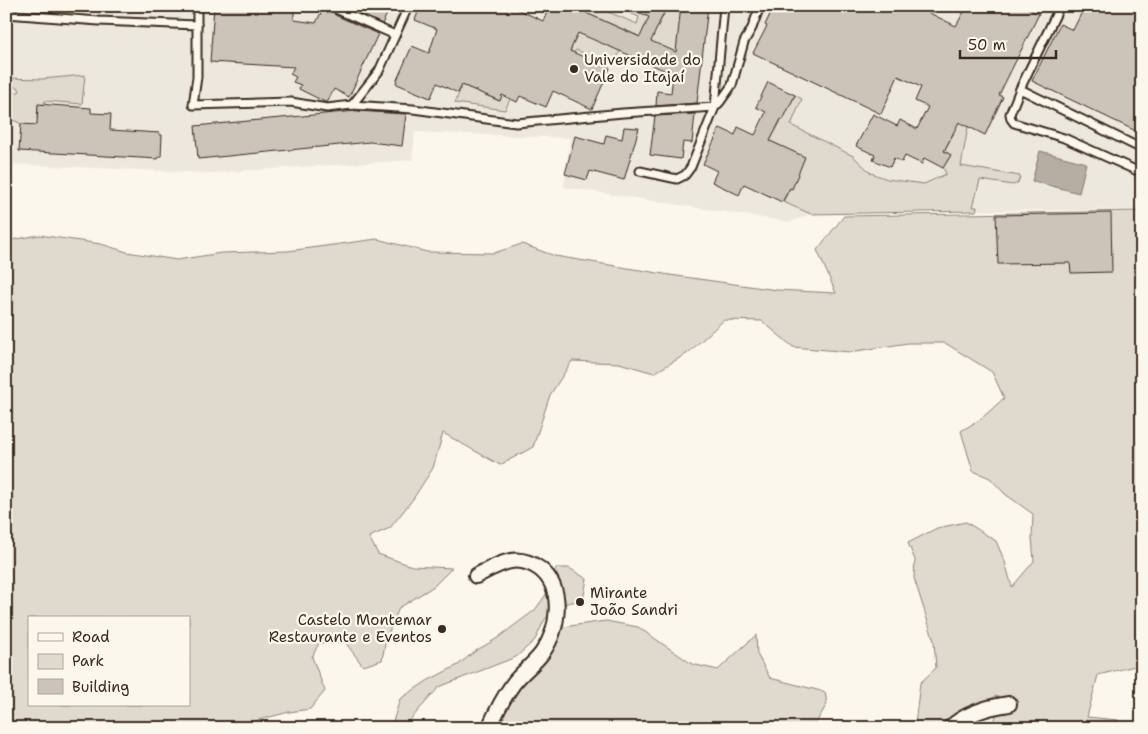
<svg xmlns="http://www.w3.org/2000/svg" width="1148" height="734" viewBox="0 0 1148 734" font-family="'Shantell Sans',sans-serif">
	<rect width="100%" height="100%" fill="#fbf7ec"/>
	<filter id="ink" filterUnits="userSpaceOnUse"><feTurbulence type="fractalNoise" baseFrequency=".02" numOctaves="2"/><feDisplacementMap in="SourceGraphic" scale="10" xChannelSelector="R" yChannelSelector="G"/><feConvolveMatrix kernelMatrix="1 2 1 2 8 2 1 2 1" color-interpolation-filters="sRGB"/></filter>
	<g filter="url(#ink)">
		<polygon fill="#ede8dd" points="6,6 1142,6 1142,210 924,211 811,214 790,222 564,187 570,138 415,132 412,160 209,173 6,164"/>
		<g fill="#dfd9ce" stroke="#8d8276" fill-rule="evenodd">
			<polygon points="589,6 594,6 637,24 639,17 614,6 626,6 649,17 641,37 586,13"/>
			<polygon points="667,8 681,14 676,56 645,38 649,28 656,30"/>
			<polygon points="578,30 620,51 614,65 576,50 574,53 570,51"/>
			<path d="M85 75 82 104 45 101 44 105H38L37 119 63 121V127L21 124C16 121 12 119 6 121V93L13 90 16 93 20 91 18 87 16 88 12 84 6 85V78L42 79Z"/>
			<polygon points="462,85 499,101 505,89 513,93 505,110 455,103"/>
			<polygon points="795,95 802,99 791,125 853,156 871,173 887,179 924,184 946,174 943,167 951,155 944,151 954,133 940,126 937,132 920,123 928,108 968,127 961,166 1020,176 1018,183 1013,185 980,180 973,207 977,207 976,211 811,214 783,202 790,188 792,188 804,157 770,141"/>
			<path d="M1142 211V668L1139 665 1098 675 1087 717 1118 720 1121 728H991L1001 704 996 696 941 726 921 728 915 724 920 683 936 668 934 641 914 578 915 560 908 543 937 528 966 522 996 541 1005 562 1012 587 1034 561 1032 538 1033 514 1005 494 990 478 973 471 961 431 981 419 1004 398 992 372 945 343H908L850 352 793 347 762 321 724 320 688 353 654 373 619 363 572 361 550 395 533 447 500 465 443 433 433 468 413 499 390 528 369 537 378 554 412 566 452 568 434 586 399 608 386 639 382 660 363 666 345 642 319 643 312 657 325 691 310 709 289 712 228 728H6V241L39 235 101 244 127 252 177 260 221 253 288 251 377 239 427 252 494 253 522 244 555 256 670 275 777 290 836 293 817 250 844 216ZM29 618H189V705H29Z"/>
			<polygon points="556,568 569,568 587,579 583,600 567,603 545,619 535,640 516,657 439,687 403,728 391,728 400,699 427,681 458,665 474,652 496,639 535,610 547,593"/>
			<polygon points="606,621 638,627 692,664 718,670 756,635 757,654 770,678 825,692 827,704 813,728 496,728 506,703 541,662 563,627"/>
		</g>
		<polygon fill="#b6aea2" stroke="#85796d" points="1040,151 1086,163 1079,193 1032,181"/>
		<g fill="#ccc4b9" stroke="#3b2a1e">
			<polygon points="214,6 294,6 294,20 316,23 324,6 334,6 333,11 335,15 378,34 349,97 334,89 327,103 299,89 301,85 293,82 296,77 290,74 294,67 210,62"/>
			<polygon points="343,6 391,6 382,24"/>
			<polygon points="432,6 510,6 543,21 550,6 589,6 586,13 640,37 649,17 626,6 667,6 651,41 676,52 681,6 708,6 697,103 656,106 657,91 671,93 673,74 578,33 570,51 610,68 592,109 553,91 546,107 520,96 517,102 502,95 500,101 462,85 458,93 437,83 431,97 430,98 397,84 396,82 412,46 429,53 437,29 415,20 420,7 430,12"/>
			<polygon points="774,6 915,6 956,26 967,6 1023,6 1039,14 999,95 1003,97 985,135 959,122 944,151 951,155 943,168 924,158 922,164 905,156 902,162 894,158 890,167 873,160 875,155 856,146 873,114 897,126 900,120 917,129 928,107 915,101 921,87 898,76 881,114 753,53 767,26 765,25"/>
			<polygon points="1085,6 1142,6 1142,134 1032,81 1060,24 1073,30"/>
			<polygon points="768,82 795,95 783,120 781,119 770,141 805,157 792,189 790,188 782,202 744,184 739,195 712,182 717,171 703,164 720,128 735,135 738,127 755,135 766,112 756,107"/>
			<polygon points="38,104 91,108 91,113 111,114 110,130 160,133 159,135 162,135 161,157 158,157 158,159 19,151 21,124 37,125"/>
			<polygon points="356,111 406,114 402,146 370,142 198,159 195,126"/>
			<polygon points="695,114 692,143 683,142 681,159 650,155 655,116"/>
			<polygon points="624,127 639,128 624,180 590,171 587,180 565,174 575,136 604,144 606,135 622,139"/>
			<polygon points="1111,213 1112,272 1071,273 1070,263 998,264 996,215"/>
		</g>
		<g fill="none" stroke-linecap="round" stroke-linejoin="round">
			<defs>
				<g id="lane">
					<polyline points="197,6 197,77 193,105 291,102 327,108 352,105 413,109 516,123 623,113 715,107 720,102 732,85 744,42 752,28 760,6"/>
					<polyline points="1060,6 1020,89 1010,114 1011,119 1014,123 1064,138 1142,173"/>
					<polyline points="338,10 395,35"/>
					<polyline points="6,14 99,21 197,25"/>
					<polyline points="1020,89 1142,149"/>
					<polyline points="352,105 379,71 408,7"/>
					<polyline points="640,171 677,179 685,175 691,167 715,107 724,6"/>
				</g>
				<g id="street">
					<path d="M476 576C499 564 516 552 540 569 565 589 559 629 542 653 534 664 521 673 513 684 503 698 496 712 489 728"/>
					<path d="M950 728C966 713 987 707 1009 704"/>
				</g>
			</defs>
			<use href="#lane" stroke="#3b2a1e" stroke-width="11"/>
			<use href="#street" stroke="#3b2a1e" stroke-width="18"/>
			<use href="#lane" stroke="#fbf7ec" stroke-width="7"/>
			<use href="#street" stroke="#fbf7ec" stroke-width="14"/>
		</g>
	</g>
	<g fill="#3b2a1e" stroke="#fbf7ec" stroke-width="2">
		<circle cx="574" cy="69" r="5"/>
		<circle cx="580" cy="602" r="5"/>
		<circle cx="442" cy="629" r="5"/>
	</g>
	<g text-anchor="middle" stroke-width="4.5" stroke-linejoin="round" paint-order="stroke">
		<g font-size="15" fill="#3b2a1e" stroke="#fbf7ec" text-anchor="start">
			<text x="584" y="65">Universidade do<tspan x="584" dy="17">Vale do Itajaí</tspan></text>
			<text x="590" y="598">Mirante<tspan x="590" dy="17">João Sandri</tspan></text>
			<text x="432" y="625" text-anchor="end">Castelo Montemar<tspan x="432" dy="17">Restaurante e Eventos</tspan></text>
		</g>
	</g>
	<rect width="1148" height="734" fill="none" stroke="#fbf7ec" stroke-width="25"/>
	<rect x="12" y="12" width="1123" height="709" fill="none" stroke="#3b2a1e" stroke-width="2" filter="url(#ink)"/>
	<rect x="28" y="616" width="162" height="90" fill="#fbf7ec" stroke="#aea59a"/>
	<rect x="38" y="633" width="25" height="8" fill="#fbf7ec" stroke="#aea59a"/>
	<text x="72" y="642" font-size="15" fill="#3b2a1e">Road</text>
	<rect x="38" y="654" width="25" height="15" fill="#dfd9ce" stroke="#aea59a"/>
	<text x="72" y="666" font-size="15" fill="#3b2a1e">Park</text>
	<rect x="38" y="679" width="25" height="15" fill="#ccc4b9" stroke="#aea59a"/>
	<text x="72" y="692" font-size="15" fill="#3b2a1e">Building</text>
	<path d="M960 50v8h96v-8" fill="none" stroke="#3b2a1e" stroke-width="2.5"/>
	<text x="968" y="50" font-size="15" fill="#3b2a1e" stroke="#fbf7ec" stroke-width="4" paint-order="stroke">50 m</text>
</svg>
